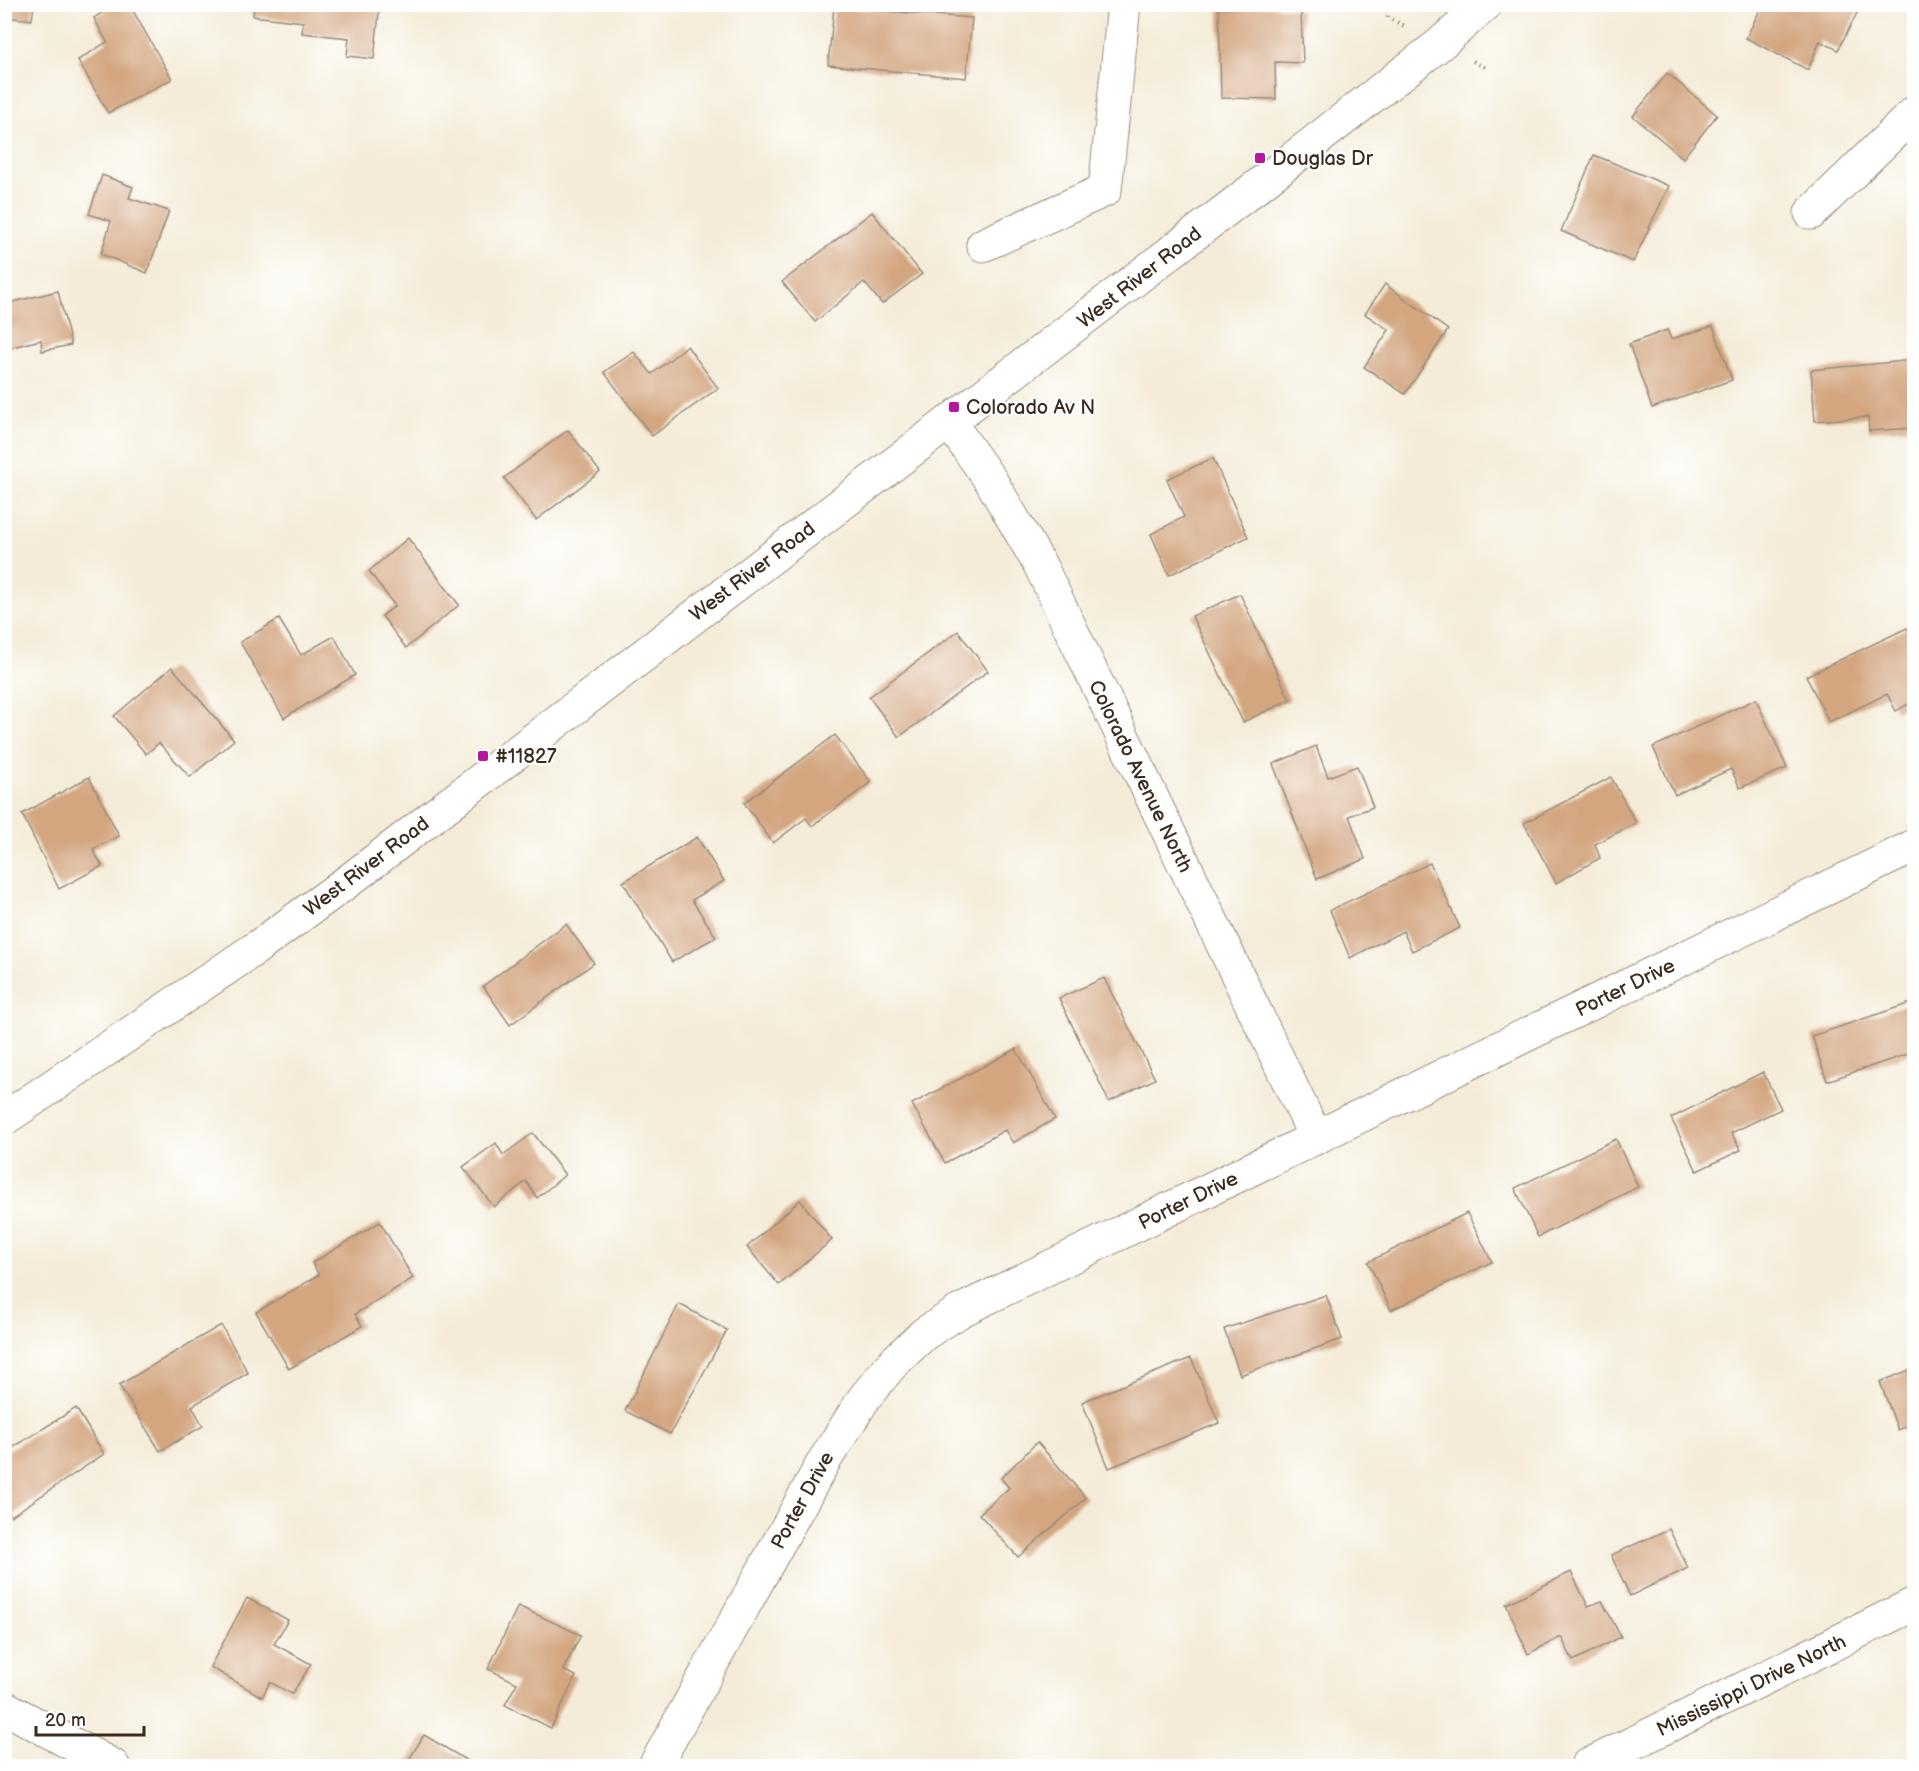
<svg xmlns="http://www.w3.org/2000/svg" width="1919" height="1771" viewBox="0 0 1919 1771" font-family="'Balsamiq Sans',sans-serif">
	<rect width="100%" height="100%" fill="#fff"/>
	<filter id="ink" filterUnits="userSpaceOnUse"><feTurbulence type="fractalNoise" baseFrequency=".0167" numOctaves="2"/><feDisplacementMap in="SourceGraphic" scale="12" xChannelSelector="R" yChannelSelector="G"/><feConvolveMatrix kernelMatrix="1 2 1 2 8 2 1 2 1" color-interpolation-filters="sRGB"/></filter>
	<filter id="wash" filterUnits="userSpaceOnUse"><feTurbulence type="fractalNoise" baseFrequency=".008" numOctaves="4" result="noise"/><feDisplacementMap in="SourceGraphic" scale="24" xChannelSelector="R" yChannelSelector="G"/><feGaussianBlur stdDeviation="1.35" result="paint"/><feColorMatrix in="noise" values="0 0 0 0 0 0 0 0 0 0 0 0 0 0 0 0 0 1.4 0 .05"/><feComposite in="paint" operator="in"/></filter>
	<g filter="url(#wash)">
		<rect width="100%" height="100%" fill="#f4ecd8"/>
		<g id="blocks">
			<g fill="#d3a680">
				<polygon points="4,4 34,4 32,20 4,17"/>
				<polygon points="115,4 129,4 172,79 108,113 78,60 107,42 94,18"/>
				<polygon points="254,4 380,4 374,59 347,56 349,38 302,33 303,22 253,16"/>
				<polygon points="1763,4 1845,4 1858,11 1838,50 1820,41 1808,70 1746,38"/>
				<polygon points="1272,6 1301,10 1303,63 1275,62 1276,99 1221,98 1219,8"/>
				<polygon points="834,7 972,18 966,78 828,65"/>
				<polygon points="1667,73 1717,115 1683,158 1633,116"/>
				<polygon points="1594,155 1669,186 1633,262 1561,231"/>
				<polygon points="102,175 133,187 129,198 169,211 147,273 101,254 111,221 89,214"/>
				<polygon points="872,212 922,274 882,304 864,282 815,322 782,282"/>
				<polygon points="1385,284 1448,330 1405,394 1364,367 1389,330 1365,314"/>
				<polygon points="58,291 71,345 42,351 41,340 4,349 4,304"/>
				<polygon points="1713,326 1732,380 1652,408 1629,344 1667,330 1671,339"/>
				<polygon points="687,346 718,388 652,436 604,372 634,352 652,374"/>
				<polygon points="1914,360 1914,428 1869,431 1868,417 1815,421 1811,370"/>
				<polygon points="568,430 600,472 536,520 504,478"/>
				<polygon points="1213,458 1248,537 1169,575 1151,534 1184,517 1167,479"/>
				<polygon points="408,538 459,605 406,648 382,616 395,606 369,571"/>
				<polygon points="1240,594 1290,700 1243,722 1192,616"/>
				<polygon points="279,619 301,655 334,636 355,675 284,718 240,642"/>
				<polygon points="1907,628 1914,641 1914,701 1896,711 1887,694 1829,722 1806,676"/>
				<polygon points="958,631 988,671 899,737 869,697"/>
				<polygon points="172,667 234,740 190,777 159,743 146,754 114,716"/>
				<polygon points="1756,699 1787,768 1740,788 1731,769 1675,795 1653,747"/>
				<polygon points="835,735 871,782 812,826 806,818 773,843 744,803"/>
				<polygon points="1316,746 1328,777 1357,766 1373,807 1349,816 1365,859 1317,879 1273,764"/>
				<polygon points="89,777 119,836 93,849 102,866 59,889 22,814"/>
				<polygon points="1611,777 1636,823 1595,844 1600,858 1556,883 1524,823"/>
				<polygon points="697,837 724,881 692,900 716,937 672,962 623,882"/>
				<polygon points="1430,863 1460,928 1412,951 1403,931 1350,958 1330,910"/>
				<polygon points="566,924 594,963 510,1025 483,986"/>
				<polygon points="1104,978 1155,1079 1109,1102 1059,998"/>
				<polygon points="1911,1003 1914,1013 1914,1052 1827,1081 1812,1036"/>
				<polygon points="1016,1049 1055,1119 1013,1143 1005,1130 945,1163 912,1104"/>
				<polygon points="1763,1072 1781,1109 1731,1133 1741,1150 1697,1171 1671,1118"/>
				<polygon points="533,1133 565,1175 537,1198 526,1181 494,1207 463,1167 496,1143 503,1155"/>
				<polygon points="1616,1139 1638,1187 1538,1237 1515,1188"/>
				<polygon points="800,1200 832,1240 779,1285 747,1247"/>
				<polygon points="1467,1213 1492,1262 1391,1310 1368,1262"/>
				<polygon points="380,1222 413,1278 355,1314 362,1326 289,1369 256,1312 319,1275 312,1263"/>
				<polygon points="1326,1295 1342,1339 1240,1375 1224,1329"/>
				<polygon points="679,1304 727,1330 670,1434 625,1411"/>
				<polygon points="221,1325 248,1373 192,1406 203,1426 160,1451 119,1385"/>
				<polygon points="1914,1346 1914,1362 1909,1349"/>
				<polygon points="1191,1358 1219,1423 1109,1468 1082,1402"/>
				<polygon points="1914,1368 1914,1423 1898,1430 1880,1382"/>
				<polygon points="76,1408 104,1454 11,1516 4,1506 4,1453"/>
				<polygon points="1037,1442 1086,1498 1018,1557 979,1514 1009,1488 1001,1478"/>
				<polygon points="1669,1529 1688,1568 1630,1596 1611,1555"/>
				<polygon points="1571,1572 1588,1606 1602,1601 1621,1637 1573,1661 1561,1637 1528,1654 1506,1604"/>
				<polygon points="247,1598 288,1620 274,1644 311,1664 292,1694 270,1682 262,1697 210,1667"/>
				<polygon points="518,1606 581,1635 563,1670 576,1676 551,1728 505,1705 517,1683 488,1669"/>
				<polygon points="424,1735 476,1766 405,1766"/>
			</g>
		</g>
	</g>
	<g filter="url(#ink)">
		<use href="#blocks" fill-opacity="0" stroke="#988b7b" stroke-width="1.5"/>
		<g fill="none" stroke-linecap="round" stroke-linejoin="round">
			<defs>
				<g id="minor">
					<polyline points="1811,213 1914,113"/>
					<polyline points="983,245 1105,190 1124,4"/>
					<polyline points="950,423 991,481 1040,565 1316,1138"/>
					<polyline points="4,1707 113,1766"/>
					<polyline points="655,1766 824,1461 865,1397 893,1363 924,1334 960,1311 1914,846"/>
					<polyline points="1587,1766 1914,1604"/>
				</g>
				<polyline id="major" points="4,1119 259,946 351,879 1260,184 1440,44 1486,4"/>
			</defs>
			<use href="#minor" stroke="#988b7b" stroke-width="35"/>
			<use href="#major" stroke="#988b7b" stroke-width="35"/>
			<g stroke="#988b7b" stroke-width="4" stroke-dasharray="1.5 4.5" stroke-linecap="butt">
				<polyline points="1386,4 1388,18 1405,26"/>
				<polyline points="1473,61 1487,68"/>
			</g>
			<use href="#minor" stroke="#fff" stroke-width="33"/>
			<use href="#major" stroke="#fff" stroke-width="33"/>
		</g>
	</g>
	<g fill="#b5179e" stroke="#fff" stroke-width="2">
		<rect x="1254" y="152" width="12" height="12" rx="3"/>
		<rect x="948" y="401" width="12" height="12" rx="3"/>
		<rect x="477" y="750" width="12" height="12" rx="3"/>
	</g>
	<g text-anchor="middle" stroke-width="5" stroke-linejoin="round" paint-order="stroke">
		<g font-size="20" fill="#3b2a1e" stroke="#fff" text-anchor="start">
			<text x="1272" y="165">Douglas Dr</text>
			<text x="966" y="414">Colorado Av N</text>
			<text x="495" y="763">#11827</text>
		</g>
		<g font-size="20" fill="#3b2a1e" stroke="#fff">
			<text transform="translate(1139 277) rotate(-38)" y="7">West River Road</text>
			<text transform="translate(752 571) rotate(-37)" y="7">West River Road</text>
			<text transform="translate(1141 776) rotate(64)" y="7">Colorado Avenue North</text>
			<text transform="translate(366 866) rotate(-37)" y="7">West River Road</text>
			<text transform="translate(1625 987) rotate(-26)" y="7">Porter Drive</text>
			<text transform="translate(1188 1200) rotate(-26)" y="7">Porter Drive</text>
			<text transform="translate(802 1500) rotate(-61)" y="7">Porter Drive</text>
			<text transform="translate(1751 1685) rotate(-26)" y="7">Mississippi Drive North</text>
		</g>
	</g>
	<rect width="1919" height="1771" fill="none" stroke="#fff" stroke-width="24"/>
	<path d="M36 1726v9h108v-9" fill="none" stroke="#3b2a1e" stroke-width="3"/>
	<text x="45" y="1726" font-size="18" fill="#3b2a1e" stroke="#ffffff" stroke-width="4.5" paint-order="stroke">20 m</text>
</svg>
